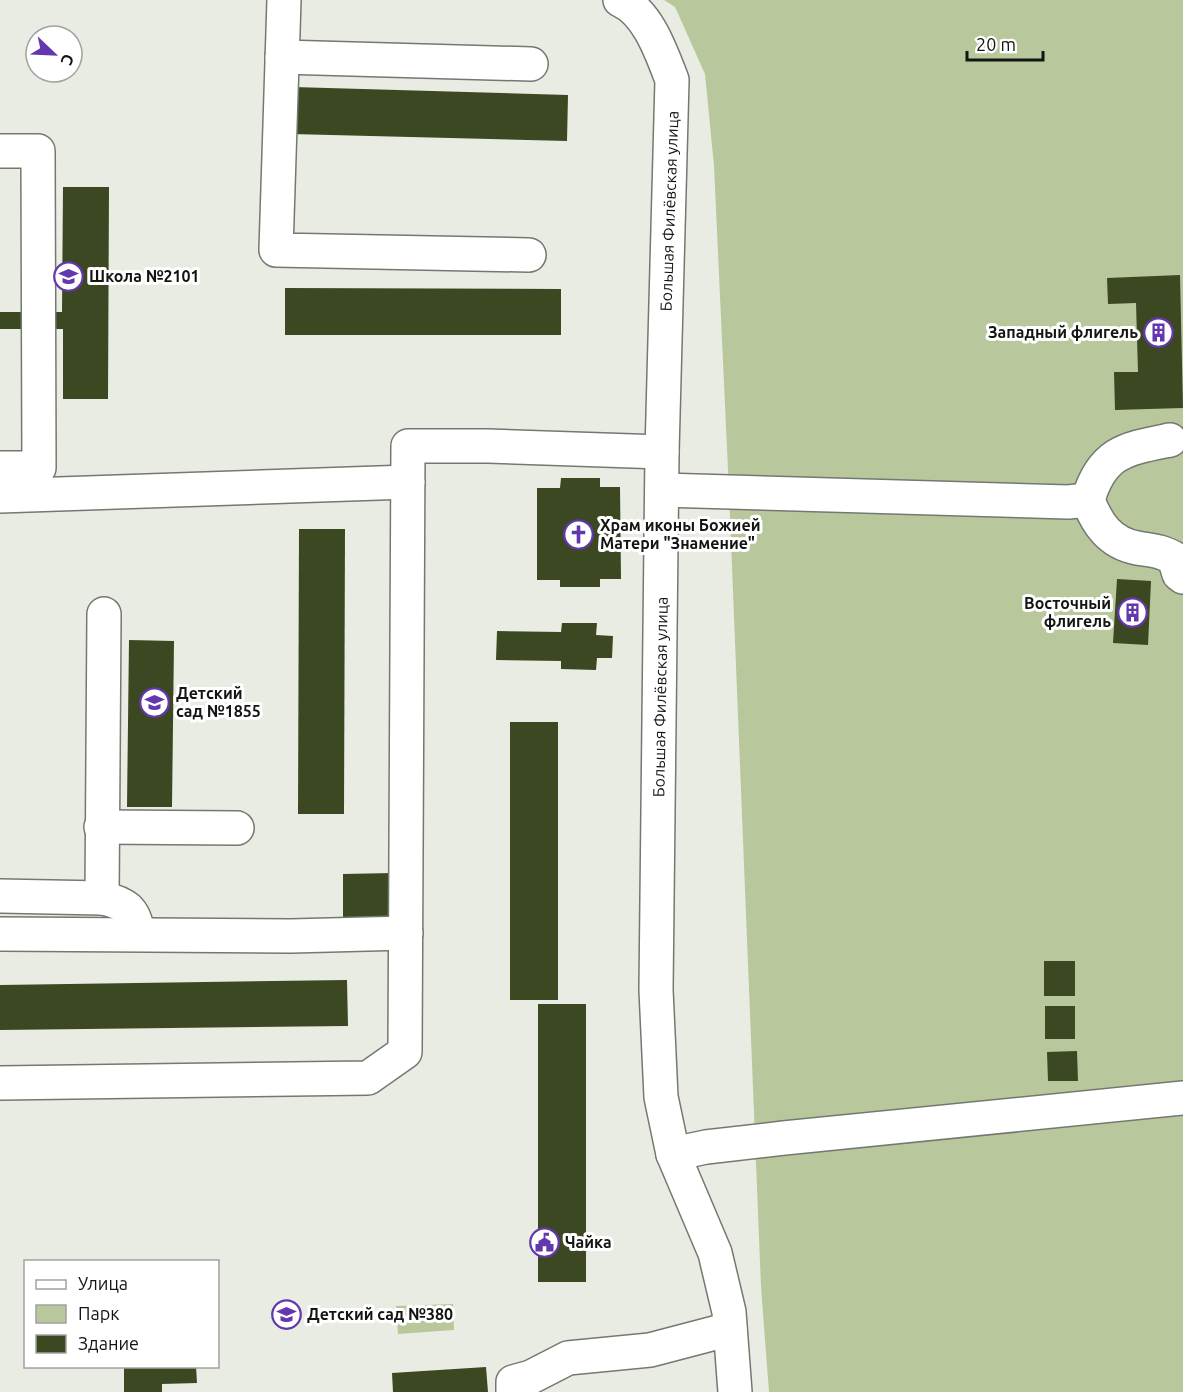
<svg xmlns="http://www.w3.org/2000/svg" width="1183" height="1392" viewBox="0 0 1183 1392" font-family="Ubuntu,sans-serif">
	<rect width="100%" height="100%" fill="#e9ece3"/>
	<g fill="#b8c89c">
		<polygon points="664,0 1183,0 1183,1392 769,1392 761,1287 729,492 714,166 705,74 675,7"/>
		<polygon points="453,1304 454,1330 398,1334 396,1306"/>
	</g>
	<g fill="#3c4821">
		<polygon points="293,87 568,95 567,141 291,134"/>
		<polygon points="63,187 109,187 108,399 63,399 63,329 0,329 0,312 62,312"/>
		<polygon points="1180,275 1183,408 1115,410 1114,372 1138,372 1136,303 1108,304 1107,278"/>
		<polygon points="285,288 561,289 561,335 285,335"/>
		<polygon points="561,478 600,478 600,487 620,487 621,579 600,579 600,587 560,587 560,580 537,580 537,488 560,488"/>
		<polygon points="299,529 345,529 344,814 298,814"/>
		<polygon points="1117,579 1151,581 1148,645 1113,643"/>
		<polygon points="562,623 597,623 596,635 613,636 612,658 597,658 596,670 561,669 561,661 496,660 497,631 561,632"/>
		<polygon points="129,640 174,641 172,807 127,807"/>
		<rect x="510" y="722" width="48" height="278"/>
		<polygon points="394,873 394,920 343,921 343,874"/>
		<rect x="1044" y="961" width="31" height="35"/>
		<polygon points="347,980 348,1026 0,1030 0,985"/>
		<rect x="538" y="1004" width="48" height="278"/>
		<rect x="1045" y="1006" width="30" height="33"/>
		<polygon points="1077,1051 1078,1081 1048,1081 1047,1052"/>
		<polygon points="124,1366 196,1366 197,1383 162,1384 162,1392 124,1392"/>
		<polygon points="486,1367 488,1392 393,1392 392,1373"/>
	</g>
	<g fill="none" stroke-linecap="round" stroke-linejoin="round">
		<defs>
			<g id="minor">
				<polyline points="284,0 276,250 529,255"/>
				<path d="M620 0C648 12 662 54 672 80L662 452 656 990 661 1097 673 1154 715 1253 729 1312 735 1392"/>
				<polyline points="282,57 531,64"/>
				<polyline points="0,151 38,151 39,468 0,468"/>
				<path d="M662 490 1068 502 1088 500C1097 524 1110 543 1137 548 1154 551 1158 550 1174 558L1179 574 1183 577"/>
				<polyline points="0,496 408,482"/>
				<path d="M1088 500C1102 452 1125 449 1170 440"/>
				<polyline points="101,827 237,828"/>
				<path d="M0 896 102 898C125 903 135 909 138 934"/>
				<polyline points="102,898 104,614"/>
				<polyline points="0,934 291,936 406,933"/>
				<polyline points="0,1083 368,1078 405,1052 408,446 488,446 662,452"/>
				<polyline points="673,1154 706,1147 784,1138 1183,1098"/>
				<polyline points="513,1392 513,1382 531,1377 568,1358 650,1350 730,1329"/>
			</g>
		</defs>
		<use href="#minor" stroke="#757870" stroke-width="36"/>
		<use href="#minor" stroke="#fff" stroke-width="33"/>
	</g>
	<defs>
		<symbol id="school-ring" viewBox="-11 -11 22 22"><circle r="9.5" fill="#fff" stroke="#6337ae" stroke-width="1.5"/><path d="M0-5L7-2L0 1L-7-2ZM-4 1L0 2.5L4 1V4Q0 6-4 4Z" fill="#6337ae"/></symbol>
		<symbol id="building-ring" viewBox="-11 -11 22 22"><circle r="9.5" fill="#fff" stroke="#6337ae" stroke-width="1.5"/><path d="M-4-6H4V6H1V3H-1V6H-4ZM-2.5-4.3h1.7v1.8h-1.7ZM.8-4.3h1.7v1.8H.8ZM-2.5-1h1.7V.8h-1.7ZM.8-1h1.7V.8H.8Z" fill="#6337ae"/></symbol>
		<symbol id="church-ring" viewBox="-11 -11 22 22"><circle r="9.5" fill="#fff" stroke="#6337ae" stroke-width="1.5"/><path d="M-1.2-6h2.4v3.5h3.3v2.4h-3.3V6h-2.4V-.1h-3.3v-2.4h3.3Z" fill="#6337ae"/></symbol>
		<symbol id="civic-ring" viewBox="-11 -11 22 22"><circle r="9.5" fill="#fff" stroke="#6337ae" stroke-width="1.5"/><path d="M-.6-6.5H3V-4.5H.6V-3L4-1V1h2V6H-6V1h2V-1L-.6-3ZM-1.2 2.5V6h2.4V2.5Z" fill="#6337ae"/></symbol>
	</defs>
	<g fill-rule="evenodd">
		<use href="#school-ring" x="52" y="260" width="33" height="33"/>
		<use href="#building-ring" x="1142" y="316" width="33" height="33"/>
		<use href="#church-ring" x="562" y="518" width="33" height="33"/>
		<use href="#building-ring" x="1116" y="596" width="33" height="33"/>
		<use href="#school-ring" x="138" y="686" width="33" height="33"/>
		<use href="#civic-ring" x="528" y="1226" width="33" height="33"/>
		<use href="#school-ring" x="270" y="1298" width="33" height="33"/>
	</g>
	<g text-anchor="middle" stroke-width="6" stroke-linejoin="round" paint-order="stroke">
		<g font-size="16" fill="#131512" stroke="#fff">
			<text transform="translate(669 211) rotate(-88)" y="6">Большая Филёвская улица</text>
			<text transform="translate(660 697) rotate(-89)" y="6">Большая Филёвская улица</text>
		</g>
		<g font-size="16" font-weight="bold" fill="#131512" stroke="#fff" text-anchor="start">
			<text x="89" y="282">Школа №2101</text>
			<text x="1138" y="338" text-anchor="end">Западный флигель</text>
			<text x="600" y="531">Храм иконы Божией<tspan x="600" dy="18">Матери "Знамение"</tspan></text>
			<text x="1111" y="609" text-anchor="end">Восточный<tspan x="1111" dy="18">флигель</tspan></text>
			<text x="176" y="699">Детский<tspan x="176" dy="18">сад №1855</tspan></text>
			<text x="565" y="1248">Чайка</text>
			<text x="307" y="1320">Детский сад №380</text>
		</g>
	</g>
	<rect x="24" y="1260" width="195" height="108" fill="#ffffff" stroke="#a1a1a0" stroke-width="1.5"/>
	<rect x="36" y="1280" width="30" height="9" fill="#ffffff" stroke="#a1a1a0" stroke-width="1.5"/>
	<text x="78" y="1290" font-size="18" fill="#131512">Улица</text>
	<rect x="36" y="1305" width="30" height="18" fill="#b8c89c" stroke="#a1a1a0" stroke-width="1.5"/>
	<text x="78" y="1320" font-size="18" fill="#131512">Парк</text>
	<rect x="36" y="1335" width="30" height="18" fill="#3c4821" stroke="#a1a1a0" stroke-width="1.5"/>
	<text x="78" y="1350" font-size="18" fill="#131512">Здание</text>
	<g transform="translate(54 54) rotate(113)"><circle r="28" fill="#ffffff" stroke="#a1a1a0" stroke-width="1.5"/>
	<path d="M0-4.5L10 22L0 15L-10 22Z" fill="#6337ae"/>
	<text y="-9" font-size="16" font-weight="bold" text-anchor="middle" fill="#131512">С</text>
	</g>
	<path d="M967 51v9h76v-9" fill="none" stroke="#131512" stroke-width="3"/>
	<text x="976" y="51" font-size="18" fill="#131512" stroke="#ffffff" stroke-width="4.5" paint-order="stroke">20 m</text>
</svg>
